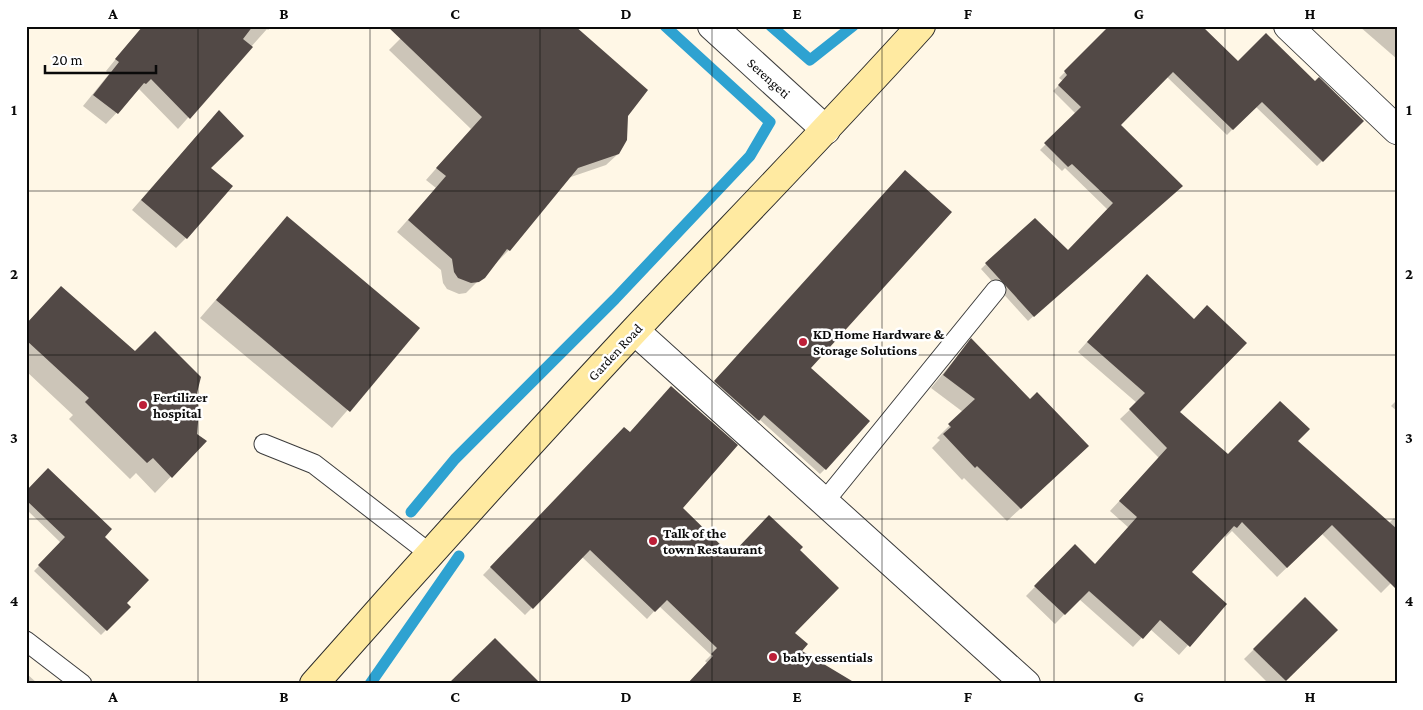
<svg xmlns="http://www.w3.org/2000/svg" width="1423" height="710" viewBox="0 0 1423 710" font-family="'Crimson Pro',serif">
	<rect width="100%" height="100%" fill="#fff7e6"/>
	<g fill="#0003">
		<polygon points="138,26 272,26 268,30 267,29 178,129 139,89 106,124 83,106 109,74 106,71 141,28"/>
		<polygon points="1111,26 1315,83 1362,121 1317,166 1255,106 1227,135 1167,77 1119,125 1176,191 1028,321 981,269 986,264 1068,252 1108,210 1065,168 1062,171 1040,150 1076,114 1053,91 1063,81 1059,78"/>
		<polygon points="1359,26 1397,26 1397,59"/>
		<polygon points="407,32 627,115 618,154 606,165 568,178 509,250 466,293 459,294 447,289 443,283 441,270 397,232 436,188 426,180 471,129 389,50"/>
		<polygon points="209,122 186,238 176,248 132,210"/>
		<polygon points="900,177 809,368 825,469 820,474 759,419 753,425 710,387"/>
		<polygon points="287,218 419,328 332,428 200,318"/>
		<polygon points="1138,285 1178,412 1228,456 1296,441 1389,523 1394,518 1397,521 1397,585 1393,581 1381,593 1322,534 1277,577 1232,531 1226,537 1224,535 1190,572 1225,604 1179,655 1150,629 1133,647 1079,599 1055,624 1026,596 1075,546 1095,565 1129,528 1110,511 1159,458 1120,419 1137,403 1078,352"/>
		<polygon points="26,325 135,353 195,397 196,434 205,441 155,493 136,473 130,479 69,419 73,415 26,371"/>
		<polygon points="971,340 1030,401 1075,458 1007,521 964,478 962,480 932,448 940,440 937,438 963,412 931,388"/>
		<polygon points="1397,400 1397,411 1391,406"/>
		<polygon points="624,429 681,508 731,556 799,550 837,588 707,663 705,661 711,655 659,606 647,619 582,557 525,615 483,575"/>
		<polygon points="26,493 103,538 125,603 129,607 101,635 34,571 61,543 26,509"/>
		<polygon points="1305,599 1336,630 1282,684 1269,684 1244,659"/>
		<polygon points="26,673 38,684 26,684"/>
	</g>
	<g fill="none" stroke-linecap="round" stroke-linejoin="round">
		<g stroke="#2ea2d1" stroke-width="11">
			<polyline points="771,26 810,60 853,26"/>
			<polyline points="411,512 455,459 615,299 750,156 770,122 665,26"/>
			<polyline points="370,684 459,556"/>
		</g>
	</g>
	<g fill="#524946">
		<polygon points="143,26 253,26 243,39 253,47 190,119 151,79 146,84 144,83 118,114 93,95 119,62 115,59"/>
		<polygon points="387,26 575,26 648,90 628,116 627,140 619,154 578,168 510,251 507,249 485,278 479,282 471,283 458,278 454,272 452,259 408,220 446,176 436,168 482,117"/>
		<polygon points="1109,26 1202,26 1238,61 1266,33 1315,81 1319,77 1364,121 1323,162 1262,102 1233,130 1173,72 1121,125 1183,186 1034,317 985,263 1035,218 1068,250 1113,203 1072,164 1068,167 1044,143 1081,107 1058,85 1067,75 1064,71"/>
		<polygon points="219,110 244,136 211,168 233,186 187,239 141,200"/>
		<polygon points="905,170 952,212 811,368 870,421 826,470 764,415 759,421 714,381"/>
		<polygon points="287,216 420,328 350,412 216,300"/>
		<polygon points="1147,274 1194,319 1207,305 1247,343 1180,412 1228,454 1280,401 1310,429 1298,441 1397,529 1397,590 1332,525 1287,568 1242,522 1237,528 1234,526 1192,572 1227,604 1190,647 1160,620 1143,639 1089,591 1065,615 1034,586 1075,544 1095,564 1137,517 1119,501 1167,448 1129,409 1145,393 1087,342"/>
		<polygon points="61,286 135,351 155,331 201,377 196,397 199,409 197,434 207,441 172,478 153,458 147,463 85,402 89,398 26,340 26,324"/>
		<polygon points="971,338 1030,399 1037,392 1089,446 1021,509 977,466 975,468 943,434 951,427 948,424 975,399 943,375"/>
		<polygon points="671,386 738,445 683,508 731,555 769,515 803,547 800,550 839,588 795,633 808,644 802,651 857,684 687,684 713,656 711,654 717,648 667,600 655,612 590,550 533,609 490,567 624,427 630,432"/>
		<polygon points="48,468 112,529 105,537 149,580 127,603 131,607 107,631 38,565 65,537 26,500 26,491"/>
		<polygon points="1305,597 1338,630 1286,681 1253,649"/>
		<polygon points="495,638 541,684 448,684"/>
	</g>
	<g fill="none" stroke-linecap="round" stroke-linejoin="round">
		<defs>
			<g id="lane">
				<polyline points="264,444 314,464 429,553"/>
				<polyline points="824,502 996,290"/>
				<polyline points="26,641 82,684"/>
			</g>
			<g id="street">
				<polyline points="712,26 826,130"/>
				<polyline points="1288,26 1397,130"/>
				<polyline points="635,331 1026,684"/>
			</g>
			<path id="secondary" d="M314 684C419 565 526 447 634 331 730 229 827 130 921 26"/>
		</defs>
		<use href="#lane" stroke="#3d3d3d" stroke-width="21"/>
		<use href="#street" stroke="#3d3d3d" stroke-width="30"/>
		<use href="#secondary" stroke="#2c2c2c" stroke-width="30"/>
		<use href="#lane" stroke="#fff" stroke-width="19"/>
		<use href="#street" stroke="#fff" stroke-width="28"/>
		<use href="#secondary" stroke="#ffeaa1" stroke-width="28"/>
	</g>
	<path fill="none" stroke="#0a0a0a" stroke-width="1" stroke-opacity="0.55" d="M198 26V684M370 26V684M540 26V684M712 26V684M882 26V684M1054 26V684M1225 26V684M26 191H1397M26 355H1397M26 519H1397"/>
	<g fill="#bd1f38" stroke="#fff" stroke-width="2">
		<circle cx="803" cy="342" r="5"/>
		<circle cx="143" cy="405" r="5"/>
		<circle cx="653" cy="541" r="5"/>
		<circle cx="773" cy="657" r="5"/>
	</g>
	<g text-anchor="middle" stroke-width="5" stroke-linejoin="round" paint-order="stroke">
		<g font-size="14" fill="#0a0a0a" stroke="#fff">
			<text transform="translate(769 78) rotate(42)" y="5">Serengeti</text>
			<text transform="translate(615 352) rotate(-47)" y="5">Garden Road</text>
		</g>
		<g font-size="14" font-weight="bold" fill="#0a0a0a" stroke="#fff" text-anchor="start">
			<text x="813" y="339">KD Home Hardware &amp;<tspan x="813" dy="16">Storage Solutions</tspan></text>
			<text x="153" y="402">Fertilizer<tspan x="153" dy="16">hospital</tspan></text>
			<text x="663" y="538">Talk of the<tspan x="663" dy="16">town Restaurant</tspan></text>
			<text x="783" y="662">baby essentials</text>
		</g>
	</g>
	<rect width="1423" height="710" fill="none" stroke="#ffffff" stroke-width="55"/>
	<path d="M45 65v8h111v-8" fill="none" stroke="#0a0a0a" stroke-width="2.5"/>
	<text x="52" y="65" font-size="15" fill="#0a0a0a" stroke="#ffffff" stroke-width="4" paint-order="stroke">20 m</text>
	<rect x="28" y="28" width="1368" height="654" fill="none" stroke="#0a0a0a" stroke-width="2"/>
	<g font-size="16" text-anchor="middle" font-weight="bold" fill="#0a0a0a">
		<text x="113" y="19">A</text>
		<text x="284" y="19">B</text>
		<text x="455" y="19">C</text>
		<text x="626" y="19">D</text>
		<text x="797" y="19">E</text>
		<text x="968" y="19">F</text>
		<text x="1139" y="19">G</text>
		<text x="1310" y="19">H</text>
		<text x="14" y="115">1</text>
		<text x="1409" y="115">1</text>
		<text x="14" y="279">2</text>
		<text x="1409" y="279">2</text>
		<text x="14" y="443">3</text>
		<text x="1409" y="443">3</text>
		<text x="14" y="606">4</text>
		<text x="1409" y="606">4</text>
		<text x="113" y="702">A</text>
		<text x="284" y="702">B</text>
		<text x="455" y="702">C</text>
		<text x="626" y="702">D</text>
		<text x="797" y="702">E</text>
		<text x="968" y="702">F</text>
		<text x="1139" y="702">G</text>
		<text x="1310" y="702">H</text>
	</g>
</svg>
